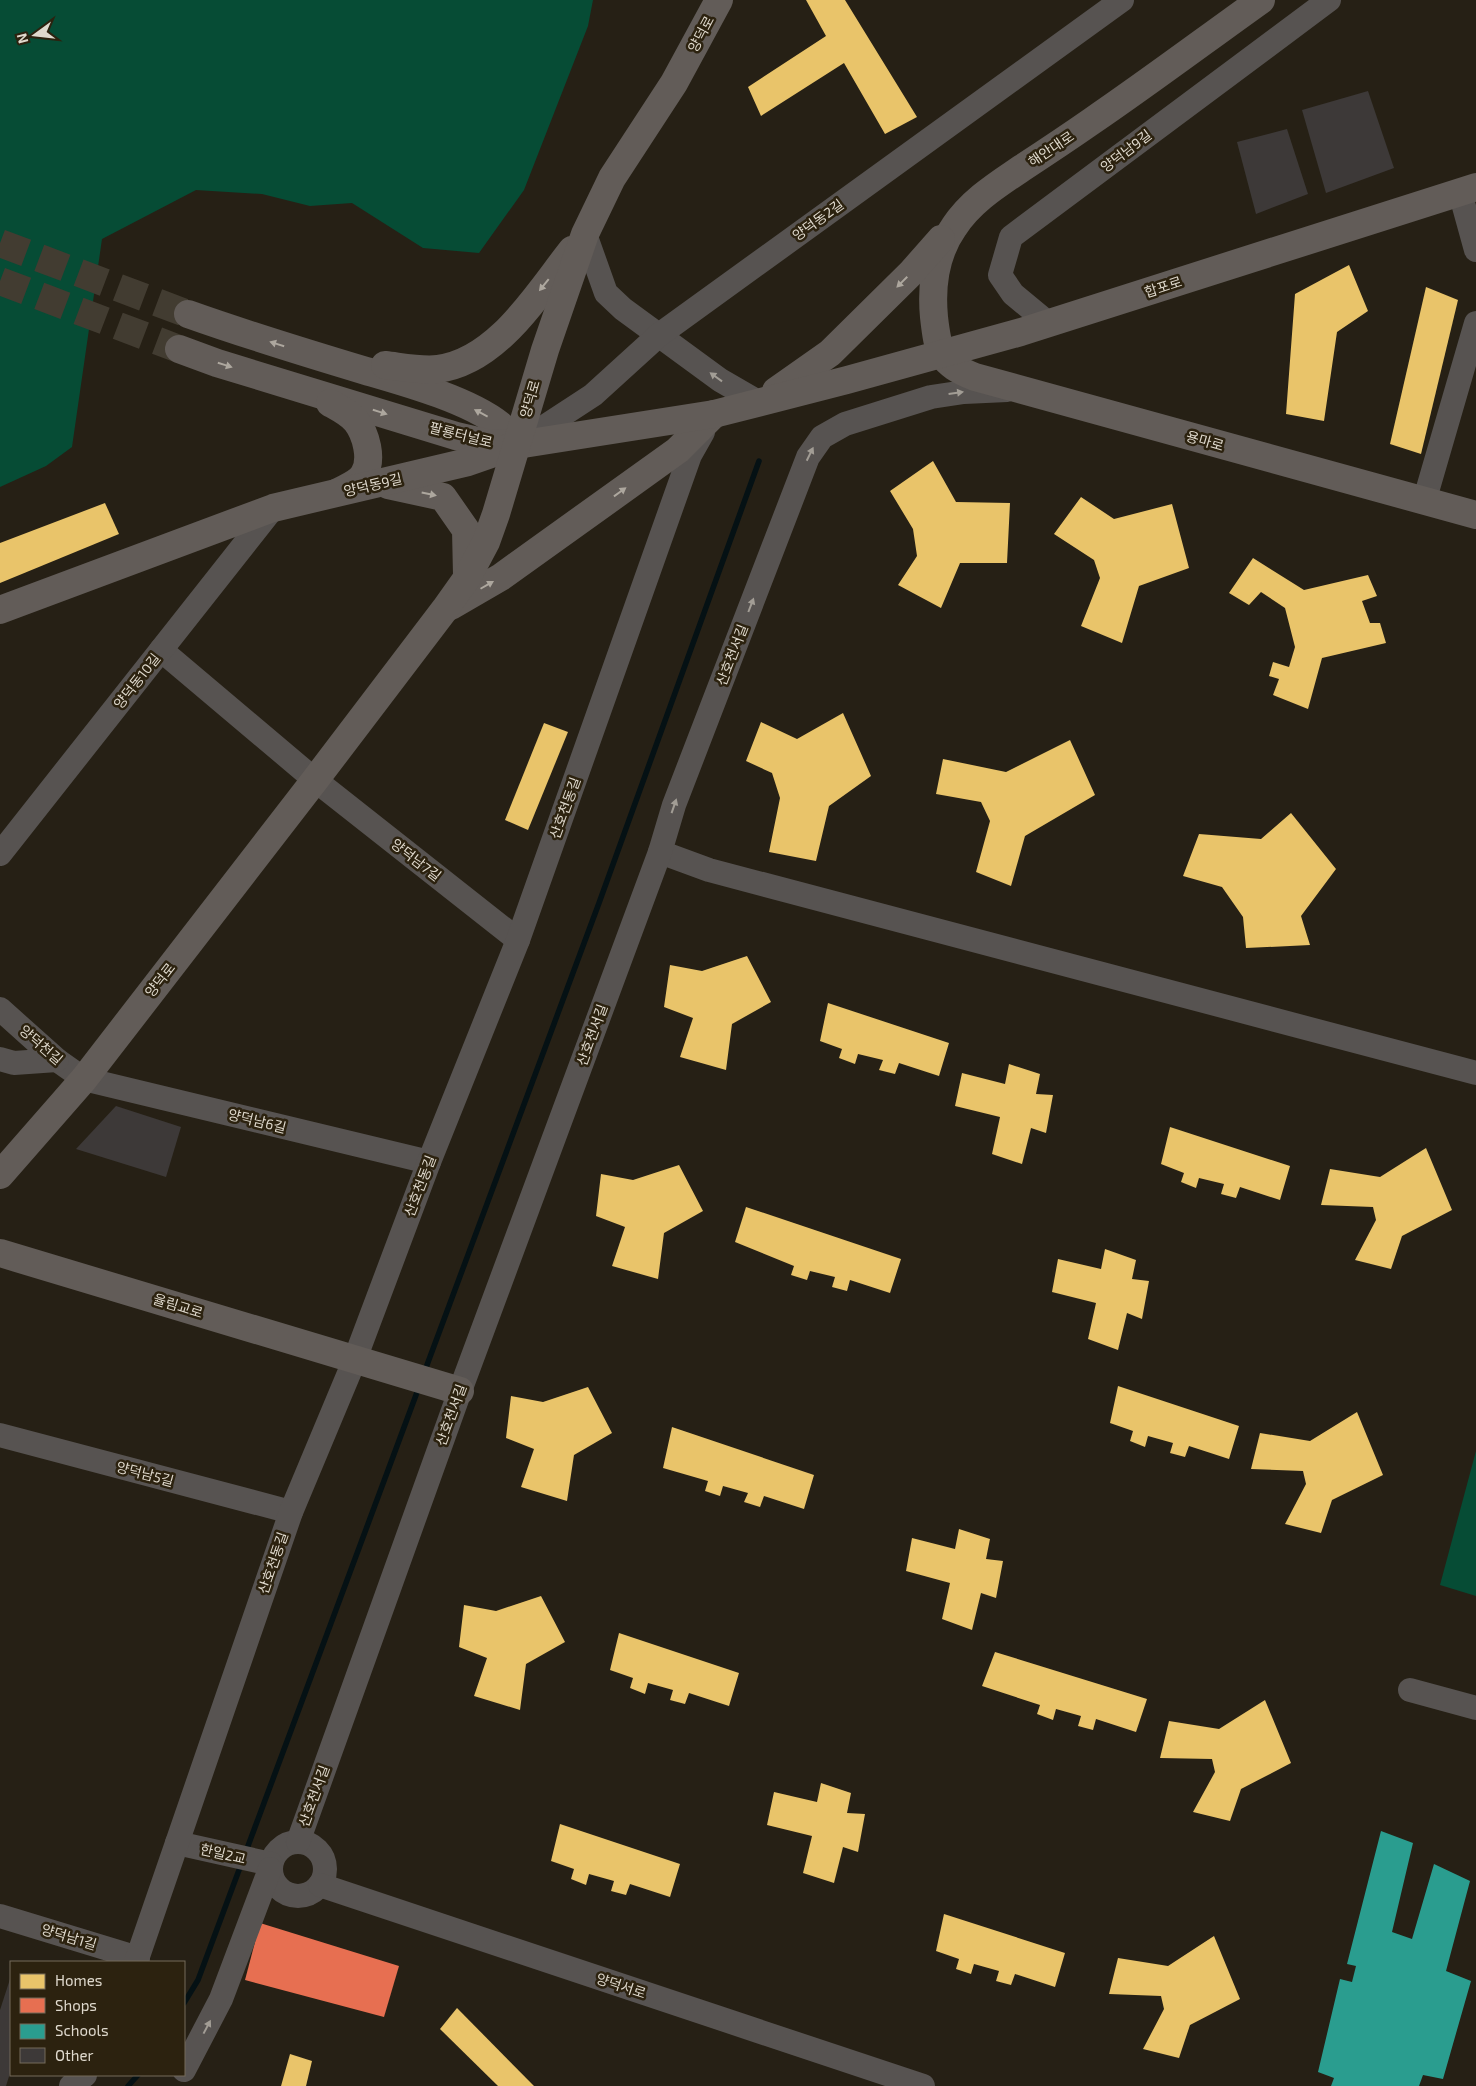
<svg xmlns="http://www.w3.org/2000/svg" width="1476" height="2086" viewBox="0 0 1476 2086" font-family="'Exo 2','Noto Sans KR',sans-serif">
	<rect width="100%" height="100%" fill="#262015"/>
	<g fill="#064c35">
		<polygon points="0,0 593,0 588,26 524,190 479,253 423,248 352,203 310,206 262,194 196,190 102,239 72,447 46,466 0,487"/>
		<polygon points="1476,1451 1476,1596 1440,1585"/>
	</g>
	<g fill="#e9c46a">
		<polygon points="806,0 845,0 917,117 885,134 844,63 761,116 748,87 826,36"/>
		<polygon points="1349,265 1368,311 1337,332 1324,421 1286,414 1295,294"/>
		<polygon points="1426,287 1458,300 1421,454 1390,444"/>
		<polygon points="933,461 956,502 1010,503 1007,563 960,563 941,608 898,585 917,556 913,529 890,491"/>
		<polygon points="1081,497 1114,519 1172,504 1189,568 1139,586 1122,643 1081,626 1100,578 1094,560 1054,534"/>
		<polygon points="105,503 119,534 0,583 0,543"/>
		<polygon points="1253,558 1304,590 1368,575 1377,596 1362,601 1370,623 1380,623 1386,643 1322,658 1308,709 1273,695 1279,679 1269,676 1273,662 1289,667 1295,647 1285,608 1261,592 1249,605 1229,593"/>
		<polygon points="843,713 871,776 829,806 816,861 769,852 780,798 772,773 746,761 761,722 797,739"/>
		<polygon points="544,723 568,732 528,830 505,820"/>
		<polygon points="1070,740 1095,795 1025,836 1011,886 976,872 990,821 981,802 936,794 943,759 1006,772"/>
		<polygon points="1291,813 1336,869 1301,916 1310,945 1246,948 1243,917 1222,887 1183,876 1199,834 1261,839"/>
		<polygon points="747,956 771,1002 732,1024 726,1070 680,1057 693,1018 664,1007 670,965 702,971"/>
		<polygon points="828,1003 949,1043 939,1076 899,1063 895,1074 879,1070 883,1060 858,1054 855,1064 839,1058 842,1049 820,1041"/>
		<polygon points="1009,1064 1040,1074 1036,1094 1053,1095 1046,1133 1031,1128 1022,1164 992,1154 1000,1117 955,1106 962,1073 1005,1084"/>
		<polygon points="1170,1127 1290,1166 1280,1200 1240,1187 1236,1198 1221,1194 1224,1184 1199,1178 1196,1188 1181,1182 1184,1173 1161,1164"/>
		<polygon points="1426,1148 1452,1210 1402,1236 1391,1269 1355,1260 1376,1220 1373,1207 1321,1205 1330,1169 1380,1177"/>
		<polygon points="679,1165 703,1211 664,1233 658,1279 612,1266 625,1227 596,1216 601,1174 633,1180"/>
		<polygon points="746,1207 901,1259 890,1293 850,1280 847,1291 832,1287 835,1277 810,1271 807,1280 791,1275 794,1266 735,1242"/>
		<polygon points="1105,1249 1136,1260 1132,1279 1149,1281 1142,1319 1127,1313 1118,1350 1088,1339 1096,1303 1052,1292 1058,1259 1101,1269"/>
		<polygon points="1118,1386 1239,1426 1229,1459 1189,1446 1185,1457 1170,1453 1173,1443 1148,1436 1145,1447 1130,1441 1133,1431 1110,1423"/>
		<polygon points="588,1387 612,1433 574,1455 567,1501 521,1487 534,1449 506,1438 511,1396 543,1402"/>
		<polygon points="1357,1412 1383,1475 1332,1500 1321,1533 1285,1524 1306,1484 1303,1471 1251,1469 1260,1433 1310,1441"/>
		<polygon points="672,1427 814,1475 804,1509 764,1496 760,1507 744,1502 748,1493 723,1486 720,1496 705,1491 708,1481 663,1468"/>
		<polygon points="959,1529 990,1539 986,1559 1003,1561 996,1598 981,1593 972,1630 942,1619 950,1583 906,1571 912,1538 955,1549"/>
		<polygon points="541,1596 565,1642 526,1664 520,1710 474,1696 487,1658 459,1647 464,1605 496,1611"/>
		<polygon points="619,1633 739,1673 729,1706 689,1693 685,1704 670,1700 673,1690 648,1683 645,1694 630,1688 633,1678 610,1670"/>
		<polygon points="995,1652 1147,1699 1136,1732 1096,1719 1093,1730 1078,1726 1081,1716 1056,1709 1053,1720 1037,1714 1040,1705 982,1686"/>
		<polygon points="1265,1700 1291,1763 1241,1789 1230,1821 1193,1812 1215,1772 1212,1759 1160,1758 1169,1721 1219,1729"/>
		<polygon points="821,1783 851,1793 847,1813 865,1814 858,1852 843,1847 834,1883 803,1873 812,1836 767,1825 774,1792 817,1802"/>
		<polygon points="560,1824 680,1864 670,1897 630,1884 626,1895 611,1891 614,1881 589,1874 586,1885 571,1879 574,1869 551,1861"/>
		<polygon points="944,1914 1065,1953 1055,1987 1015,1974 1011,1985 996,1981 999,1971 974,1964 971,1974 956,1969 959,1959 936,1951"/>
		<polygon points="1214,1936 1240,1999 1190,2025 1179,2058 1143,2049 1164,2009 1161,1996 1109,1994 1118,1958 1168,1966"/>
		<polygon points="457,2008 534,2086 498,2086 440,2029"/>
		<polygon points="290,2054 312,2061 306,2086 281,2086"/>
	</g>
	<polygon fill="#e76f51" points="260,1923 399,1966 384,2017 245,1980"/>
	<polygon fill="#2a9d8f" points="1381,1831 1413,1843 1392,1932 1412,1939 1434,1864 1470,1881 1446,1971 1471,1981 1443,2079 1423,2075 1419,2086 1331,2086 1334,2078 1318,2072 1340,1979 1352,1982 1356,1966 1347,1964"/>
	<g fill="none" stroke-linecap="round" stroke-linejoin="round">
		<g stroke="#051114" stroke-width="5.5">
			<polyline points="424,1373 599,903 759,461"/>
			<polyline points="245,1854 419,1387"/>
			<polyline points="184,2003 198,1980 242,1862"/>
			<polyline points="128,2086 138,2075"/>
		</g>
	</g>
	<g fill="#3d3938">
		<polygon points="1368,91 1394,168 1326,193 1302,110"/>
		<polygon points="1287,129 1308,194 1256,214 1237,142"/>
		<polygon points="116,1106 181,1127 166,1177 76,1149"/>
		<polygon points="11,1976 11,2070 6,2086 0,2086 0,2010"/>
	</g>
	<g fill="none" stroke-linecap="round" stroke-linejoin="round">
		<g stroke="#423c31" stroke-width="28" stroke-dasharray="28 14" stroke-linecap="butt">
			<polyline points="0,243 188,314"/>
			<polyline points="0,281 179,349"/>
		</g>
		<g stroke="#575351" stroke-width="24">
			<polyline points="1460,192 1476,250"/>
			<polyline points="585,234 606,293 623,309 720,380 758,402"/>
			<polyline points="1048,323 1013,294 1000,275 1011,237 1329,0"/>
			<polyline points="518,444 593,395 659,335 1122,0"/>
			<polyline points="1424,502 1476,323"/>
			<polyline points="161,650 315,780 518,940"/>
			<polyline points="660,852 709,870 1476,1073"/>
			<polyline points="0,854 273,508"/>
			<polyline points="0,1009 57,1060 84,1079 429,1162"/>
			<polyline points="0,1059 14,1063 57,1060"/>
			<polyline points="0,1435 291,1512"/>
			<polyline points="1410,1690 1476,1708"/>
			<circle cx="298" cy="1869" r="27"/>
			<polyline points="298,1842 460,1391 660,852 674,805 808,457 822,437 845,424 931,397 964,392 1007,390"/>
			<polyline points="177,1843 271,1864"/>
			<polyline points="320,1885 923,2086"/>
			<polyline points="0,1916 138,1958"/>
			<polyline points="136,1962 291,1512 355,1359 429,1162 518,940 690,455 703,432"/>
			<polyline points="184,2070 221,1999 270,1869"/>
			<polyline points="71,2086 85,2075"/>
		</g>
		<g stroke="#625c58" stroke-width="28">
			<path d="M1261 0C1205 40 1149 82 1092 121 1069 137 1045 153 1022 168 997 185 971 201 954 227 935 254 931 285 934 317 938 353 940 363 975 377L1476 515"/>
			<path d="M188 314C247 335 306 353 366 371 404 382 469 400 500 425 506 430 512 438 517 445"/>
			<polyline points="179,349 217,363 456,436 486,443 508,444"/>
			<path d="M385 365C402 367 421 371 438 369 498 361 537 294 572 250"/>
			<polyline points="776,391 830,353 911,273 941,239"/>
			<path d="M330 403C339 408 349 413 356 421 366 434 373 459 364 474 359 483 347 487 338 492"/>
			<polyline points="388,485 443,497 466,530 467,575"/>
			<polyline points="451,606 501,577 678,450 714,414"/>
			<polyline points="0,610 273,508 468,462 517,445 714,414 847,380 1021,332 1476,187"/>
			<polyline points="0,1175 84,1079 315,780 445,609 467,578 486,542 496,514 545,350 585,234 612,178 674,83 719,0"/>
			<polyline points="0,1253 460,1391"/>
		</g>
	</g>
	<defs><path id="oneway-solid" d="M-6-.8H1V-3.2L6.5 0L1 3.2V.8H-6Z" transform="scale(1.25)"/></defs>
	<g fill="#ada79e">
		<use href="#oneway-solid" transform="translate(902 282) rotate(135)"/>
		<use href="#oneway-solid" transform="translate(544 285) rotate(129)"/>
		<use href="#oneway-solid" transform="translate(277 344) rotate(-163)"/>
		<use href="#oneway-solid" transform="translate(225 365) rotate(17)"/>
		<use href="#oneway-solid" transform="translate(380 412) rotate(17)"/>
		<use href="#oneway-solid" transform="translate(481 413) rotate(-152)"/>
		<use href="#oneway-solid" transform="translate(620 492) rotate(-36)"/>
		<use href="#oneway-solid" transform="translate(429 494) rotate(12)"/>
		<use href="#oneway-solid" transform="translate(487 585) rotate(-30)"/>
	</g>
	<g fill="#a29d95">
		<use href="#oneway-solid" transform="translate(716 377) rotate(-144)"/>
		<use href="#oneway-solid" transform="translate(956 393) rotate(-8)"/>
		<use href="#oneway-solid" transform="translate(810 454) rotate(-64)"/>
		<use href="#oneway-solid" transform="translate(751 605) rotate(-69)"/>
		<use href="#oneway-solid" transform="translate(674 806) rotate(-71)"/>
		<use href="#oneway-solid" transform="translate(207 2027) rotate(-62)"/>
	</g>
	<g text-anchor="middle" stroke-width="5" stroke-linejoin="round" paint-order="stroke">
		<g font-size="14" fill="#dfd9cd" stroke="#2c220f">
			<text transform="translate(701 34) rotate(-62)" y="5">양덕로</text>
			<text transform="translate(1051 149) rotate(-34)" y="5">해안대로</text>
			<text transform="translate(1126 151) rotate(-37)" y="5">양덕남9길</text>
			<text transform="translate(818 220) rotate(-36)" y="5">양덕동2길</text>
			<text transform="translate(1163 287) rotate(-18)" y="5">합포로</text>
			<text transform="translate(530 399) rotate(-74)" y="5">양덕로</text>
			<text transform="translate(461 435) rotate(14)" y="5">팔룡터널로</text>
			<text transform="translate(1205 441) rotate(16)" y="5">용마로</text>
			<text transform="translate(373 485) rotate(-13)" y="5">양덕동9길</text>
			<text transform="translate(732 655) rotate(-69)" y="5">산호천서길</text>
			<text transform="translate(137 681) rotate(-52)" y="5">양덕동10길</text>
			<text transform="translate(565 808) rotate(-70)" y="5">산호천동길</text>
			<text transform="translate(416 860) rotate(38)" y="5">양덕남7길</text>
			<text transform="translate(160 980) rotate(-52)" y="5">양덕로</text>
			<text transform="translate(592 1035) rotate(-70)" y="5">산호천서길</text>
			<text transform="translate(41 1045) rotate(41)" y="5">양덕천길</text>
			<text transform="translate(257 1121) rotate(14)" y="5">양덕남6길</text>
			<text transform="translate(420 1186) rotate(-69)" y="5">산호천동길</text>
			<text transform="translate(178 1306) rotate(17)" y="5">율림교로</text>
			<text transform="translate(451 1415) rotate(-70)" y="5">산호천서길</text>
			<text transform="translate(145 1474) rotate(15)" y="5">양덕남5길</text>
			<text transform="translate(273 1563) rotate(-71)" y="5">산호천동길</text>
			<text transform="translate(314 1796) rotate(-70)" y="5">산호천서길</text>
			<text transform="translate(223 1854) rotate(13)" y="5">한일2교</text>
			<text transform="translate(69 1937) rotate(17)" y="5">양덕남1길</text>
			<text transform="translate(621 1986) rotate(18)" y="5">양덕서로</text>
		</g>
	</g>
	<rect x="10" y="1961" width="175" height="115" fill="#2c220f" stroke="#746b5b"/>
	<rect x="20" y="1974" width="25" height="15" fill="#e9c46a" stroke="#746b5b"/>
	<text x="55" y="1986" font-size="15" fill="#dfd9cd">Homes</text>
	<rect x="20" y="1998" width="25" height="15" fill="#e76f51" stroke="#746b5b"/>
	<text x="55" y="2011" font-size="15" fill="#dfd9cd">Shops</text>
	<rect x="20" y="2024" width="25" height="15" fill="#2a9d8f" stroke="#746b5b"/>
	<text x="55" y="2036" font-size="15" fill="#dfd9cd">Schools</text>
	<rect x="20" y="2048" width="25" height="15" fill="#3d3938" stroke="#746b5b"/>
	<text x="55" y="2061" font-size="15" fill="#dfd9cd">Other</text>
	<g transform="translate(35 35) rotate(255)" stroke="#2c220f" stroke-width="4" paint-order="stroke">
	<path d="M0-4L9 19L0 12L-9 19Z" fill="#dfd9cd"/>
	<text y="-8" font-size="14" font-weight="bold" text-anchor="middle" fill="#dfd9cd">N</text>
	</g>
</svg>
